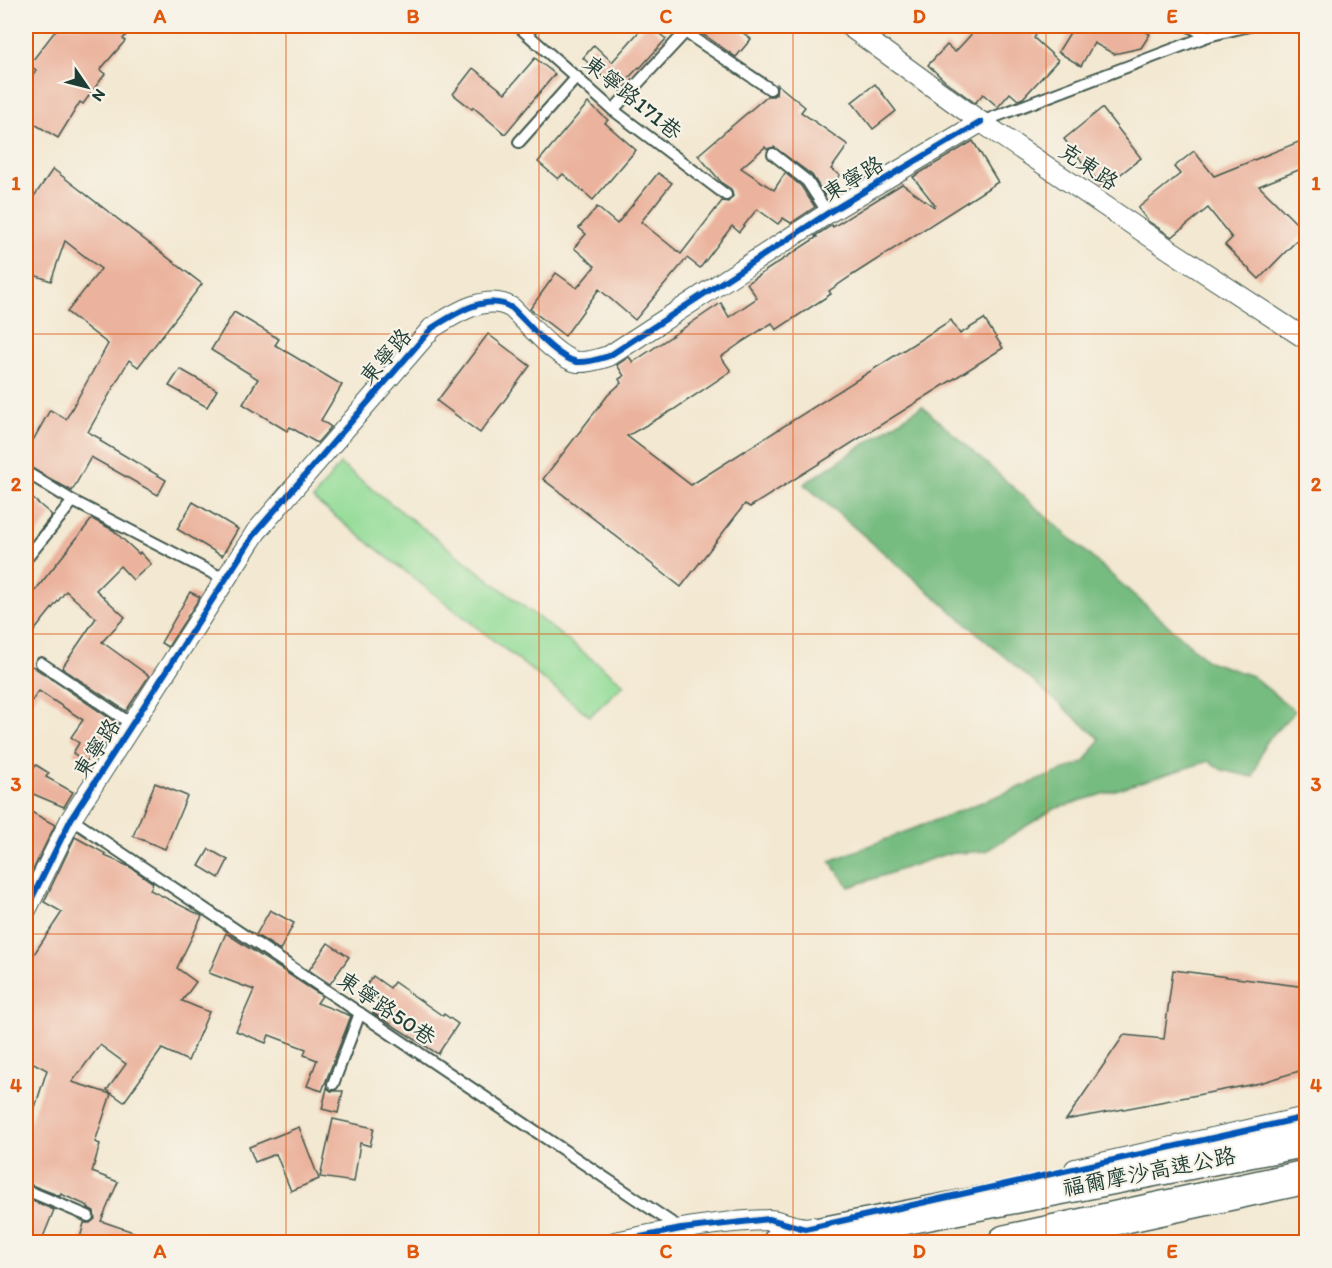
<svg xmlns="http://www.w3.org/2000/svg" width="1332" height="1268" viewBox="0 0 1332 1268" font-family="Itim,'LXGW WenKai TC',sans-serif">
	<rect width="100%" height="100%" fill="#f7f3e8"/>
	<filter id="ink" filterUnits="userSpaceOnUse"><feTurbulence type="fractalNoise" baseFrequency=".0167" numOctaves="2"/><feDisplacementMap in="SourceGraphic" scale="12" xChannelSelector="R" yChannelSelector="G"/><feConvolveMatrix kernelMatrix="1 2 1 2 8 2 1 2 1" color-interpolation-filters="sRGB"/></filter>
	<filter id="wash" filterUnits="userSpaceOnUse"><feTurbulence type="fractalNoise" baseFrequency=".008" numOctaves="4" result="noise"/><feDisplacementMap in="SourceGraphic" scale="24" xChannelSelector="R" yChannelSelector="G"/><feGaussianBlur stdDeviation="1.35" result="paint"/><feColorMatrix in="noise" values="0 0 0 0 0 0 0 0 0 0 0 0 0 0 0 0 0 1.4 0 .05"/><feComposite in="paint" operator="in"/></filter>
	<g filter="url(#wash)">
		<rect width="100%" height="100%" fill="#f3e8d1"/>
		<polygon fill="#93dc97" stroke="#598c66" stroke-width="1.5" points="340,464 624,684 590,716 313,499"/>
		<polygon fill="#76bc80" stroke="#4a7c5a" stroke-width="1.5" points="922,406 1208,661 1252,676 1295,711 1265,743 1253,777 1222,770 1209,761 1054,809 986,851 946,854 849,887 830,861 1085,762 1100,739 804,484"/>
		<g id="blocks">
			<g fill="#ebb39d">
				<polygon points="59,26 133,26 123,39 125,41 100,70 105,74 83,104 80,102 58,138 26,119 26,89 36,70 29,65"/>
				<polygon points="644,26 650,26 666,39 640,68 639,67 617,90 583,58 594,45 612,62"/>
				<polygon points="698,26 734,26 751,39 736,57 697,30"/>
				<polygon points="979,26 1040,26 1034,38 1058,60 1023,98 1018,100 1010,93 998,107 983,94 975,103 945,81 928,65 947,45 955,52"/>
				<polygon points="1074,26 1135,26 1150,34 1141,48 1114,54 1094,43 1081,66 1058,52"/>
				<polygon points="535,58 555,74 505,134 473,107 472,109 453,94 473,68 505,93"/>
				<polygon points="777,84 805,107 801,112 848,145 831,169 840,175 825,196 812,175 774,147 767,149 765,147 741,168 774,190 785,173 801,186 815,207 791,223 783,218 778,224 757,209 739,232 732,226 700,268 687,258 635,320 599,289 565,336 530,309 556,273 577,288 595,266 574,248 586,234 579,228 597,207 617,224 658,173 672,183 641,222 681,254 722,201 728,202 733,196 731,189 722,183 698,155 767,96 773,96 776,94"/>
				<polygon points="875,84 896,111 873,129 852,102"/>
				<polygon points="588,103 608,120 605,123 636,150 593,200 563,174 558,179 538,162"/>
				<polygon points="1102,108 1141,158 1103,188 1064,139"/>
				<polygon points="1306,139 1306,167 1259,186 1305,232 1259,279 1225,245 1232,238 1208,208 1172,237 1148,221 1138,208 1180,174 1174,167 1194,151 1214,176"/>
				<polygon points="973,141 998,182 851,276 829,291 831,294 776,330 772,323 745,340 721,357 731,371 673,410 627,436 691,485 951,320 960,334 984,319 1003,348 750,507 745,504 681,587 543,479 608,395 621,383 619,379 624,376 617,365 629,357 633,362 721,303 729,317 757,298 747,283 817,237 815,236 832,225 833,227 902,184 934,207 935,205 913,177"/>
				<polygon points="53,169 202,284 138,367 129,360 88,432 101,439 100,441 166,480 158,495 91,457 72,491 26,465 26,453 50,410 66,419 108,344 67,312 101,269 65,241 51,281 26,272 26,226 32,207 28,205"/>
				<polygon points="234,312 279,339 275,345 342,385 321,420 331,427 317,443 290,427 287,431 243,404 258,379 211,350"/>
				<polygon points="488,334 530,366 480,433 437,401"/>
				<polygon points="180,369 217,390 207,407 169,386"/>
				<polygon points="26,493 52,515 26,548"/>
				<polygon points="193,502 238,529 222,556 177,529"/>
				<polygon points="92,519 113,530 139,554 140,552 151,564 133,580 120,566 96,590 125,617 102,642 149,676 126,711 62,668 96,618 66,591 26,641 26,602"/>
				<polygon points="190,592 200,597 168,647 161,643"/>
				<polygon points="26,662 118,724 98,755 93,752 86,762 73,753 79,743 71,737 83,720 39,691 26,709"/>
				<polygon points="36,765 49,773 46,777 73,792 64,807 26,791 26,782"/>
				<polygon points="155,783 187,796 165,849 133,836"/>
				<polygon points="26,809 55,825 26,884"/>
				<polygon points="75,837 106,854 105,856 130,867 153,883 150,890 202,916 177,968 196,982 182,1001 209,1012 188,1061 162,1049 124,1102 107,1090 126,1064 100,1045 72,1082 111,1094 95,1142 100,1144 92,1172 118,1182 101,1221 157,1240 157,1242 79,1242 84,1223 90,1223 95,1219 94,1211 88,1208 88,1206 61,1194 60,1196 26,1183 26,1135 47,1070 26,1059 26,966 62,912 44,902"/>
				<polygon points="209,849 228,860 219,878 199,866"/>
				<polygon points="270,910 294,923 280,950 256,935"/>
				<polygon points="226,933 322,996 317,1003 351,1016 322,1091 307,1086 317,1060 304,1055 306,1049 269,1035 266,1043 236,1031 254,990 209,973"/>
				<polygon points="328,943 349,957 330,984 309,970"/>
				<polygon points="1173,970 1306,987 1306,1069 1260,1083 1066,1120 1124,1035 1164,1039"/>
				<polygon points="373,976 390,988 394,982 443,1016 444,1014 458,1024 438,1054 373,1013 381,1001 364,989"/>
				<polygon points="327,1088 331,1091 343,1091 338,1113 322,1109"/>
				<polygon points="333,1119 374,1128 370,1146 360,1143 354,1182 320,1177"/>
				<polygon points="299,1127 319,1179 291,1191 276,1154 255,1162 249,1147"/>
				<polygon points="26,1198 54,1210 41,1242 26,1242"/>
			</g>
		</g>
	</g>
	<g filter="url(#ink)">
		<use href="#blocks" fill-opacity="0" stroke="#3f574c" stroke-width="1.5"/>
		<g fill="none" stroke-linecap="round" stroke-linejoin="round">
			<defs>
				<g id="service">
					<polyline points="518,26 613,110 726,195"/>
					<polyline points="676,26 770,89"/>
					<polyline points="1189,26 1208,36"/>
					<polyline points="613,110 691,26"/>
					<polyline points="981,122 1208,36 1249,26"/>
					<polyline points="519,142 577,77"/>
					<polyline points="773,154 807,181 828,213"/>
					<polyline points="26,472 73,501 224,579"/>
					<polyline points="26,559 73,501"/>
					<polyline points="41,663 133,725"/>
					<polyline points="71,819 681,1229"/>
					<polyline points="333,1084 360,1013"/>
					<polyline points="26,1190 88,1216"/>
				</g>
				<g id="minor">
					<polyline points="849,26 981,122 1170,250 1306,339"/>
					<path d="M26 910 71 819 256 532 432 328C454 314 487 292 512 308 528 323 556 358 577 362 588 363 599 359 609 356L828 213 981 122"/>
					<polyline points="1075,1169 1306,1117"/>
					<path d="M615 1242C665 1232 716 1221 767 1220 782 1219 796 1231 812 1227"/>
				</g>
				<g id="motorway">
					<polyline points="780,1242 1306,1140"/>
					<polyline points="1005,1242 1306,1177"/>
				</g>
			</defs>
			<use href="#service" stroke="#3f574c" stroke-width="14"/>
			<use href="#minor" stroke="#3f574c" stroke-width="22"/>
			<use href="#motorway" stroke="#3f574c" stroke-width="36"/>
			<use href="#service" stroke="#fff" stroke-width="10"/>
			<use href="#minor" stroke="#fff" stroke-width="20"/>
			<use href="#motorway" stroke="#fff" stroke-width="33"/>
			<defs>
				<g id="cycleway">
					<path d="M26 910 71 819 256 532 432 328C454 314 487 292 512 308 528 323 556 358 577 362 588 363 599 359 609 356L828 213 981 122"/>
					<polyline points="615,1242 681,1229 769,1219 805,1229 1306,1117"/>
				</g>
			</defs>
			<use href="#cycleway" stroke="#f7f3e8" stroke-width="10"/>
			<use href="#cycleway" stroke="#0057b8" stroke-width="6"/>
		</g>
	</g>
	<path fill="none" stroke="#de580e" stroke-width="1.5" stroke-opacity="0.55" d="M286 26V1242M539 26V1242M793 26V1242M1046 26V1242M26 334H1306M26 634H1306M26 934H1306"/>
	<g text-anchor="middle" stroke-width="4.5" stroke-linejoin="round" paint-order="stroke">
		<g font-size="22" fill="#1f3d34" stroke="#f7f3e8">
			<text transform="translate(633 97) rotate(39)" y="8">東寧路171巷</text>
			<text transform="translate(1089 166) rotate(34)" y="8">克東路</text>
			<text transform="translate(853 178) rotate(-31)" y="8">東寧路</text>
			<text transform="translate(385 356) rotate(-49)" y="8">東寧路</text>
			<text transform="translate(96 748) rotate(-57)" y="8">東寧路</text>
			<text transform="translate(387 1008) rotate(34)" y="8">東寧路50巷</text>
			<text transform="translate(1149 1171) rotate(-11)" y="8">福爾摩沙高速公路</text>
		</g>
	</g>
	<rect width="1332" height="1268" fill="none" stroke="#f7f3e8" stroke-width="66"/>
	<g transform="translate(87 87) rotate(125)" stroke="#f7f3e8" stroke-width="4.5" paint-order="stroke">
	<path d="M0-4.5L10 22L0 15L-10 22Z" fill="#1f3d34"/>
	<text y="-9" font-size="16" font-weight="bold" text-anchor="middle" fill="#1f3d34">N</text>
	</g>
	<rect x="33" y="33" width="1266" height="1202" fill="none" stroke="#de580e" stroke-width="2"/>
	<g font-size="20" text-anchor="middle" font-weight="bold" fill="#de580e">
		<text x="160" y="23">A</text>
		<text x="413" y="23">B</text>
		<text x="666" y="23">C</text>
		<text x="919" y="23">D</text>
		<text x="1172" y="23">E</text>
		<text x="16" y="190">1</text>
		<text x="1316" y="190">1</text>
		<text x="16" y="491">2</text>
		<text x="1316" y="491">2</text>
		<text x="16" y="791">3</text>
		<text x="1316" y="791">3</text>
		<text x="16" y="1092">4</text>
		<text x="1316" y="1092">4</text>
		<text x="160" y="1258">A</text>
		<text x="413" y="1258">B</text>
		<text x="666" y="1258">C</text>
		<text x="919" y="1258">D</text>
		<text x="1172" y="1258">E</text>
	</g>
</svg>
